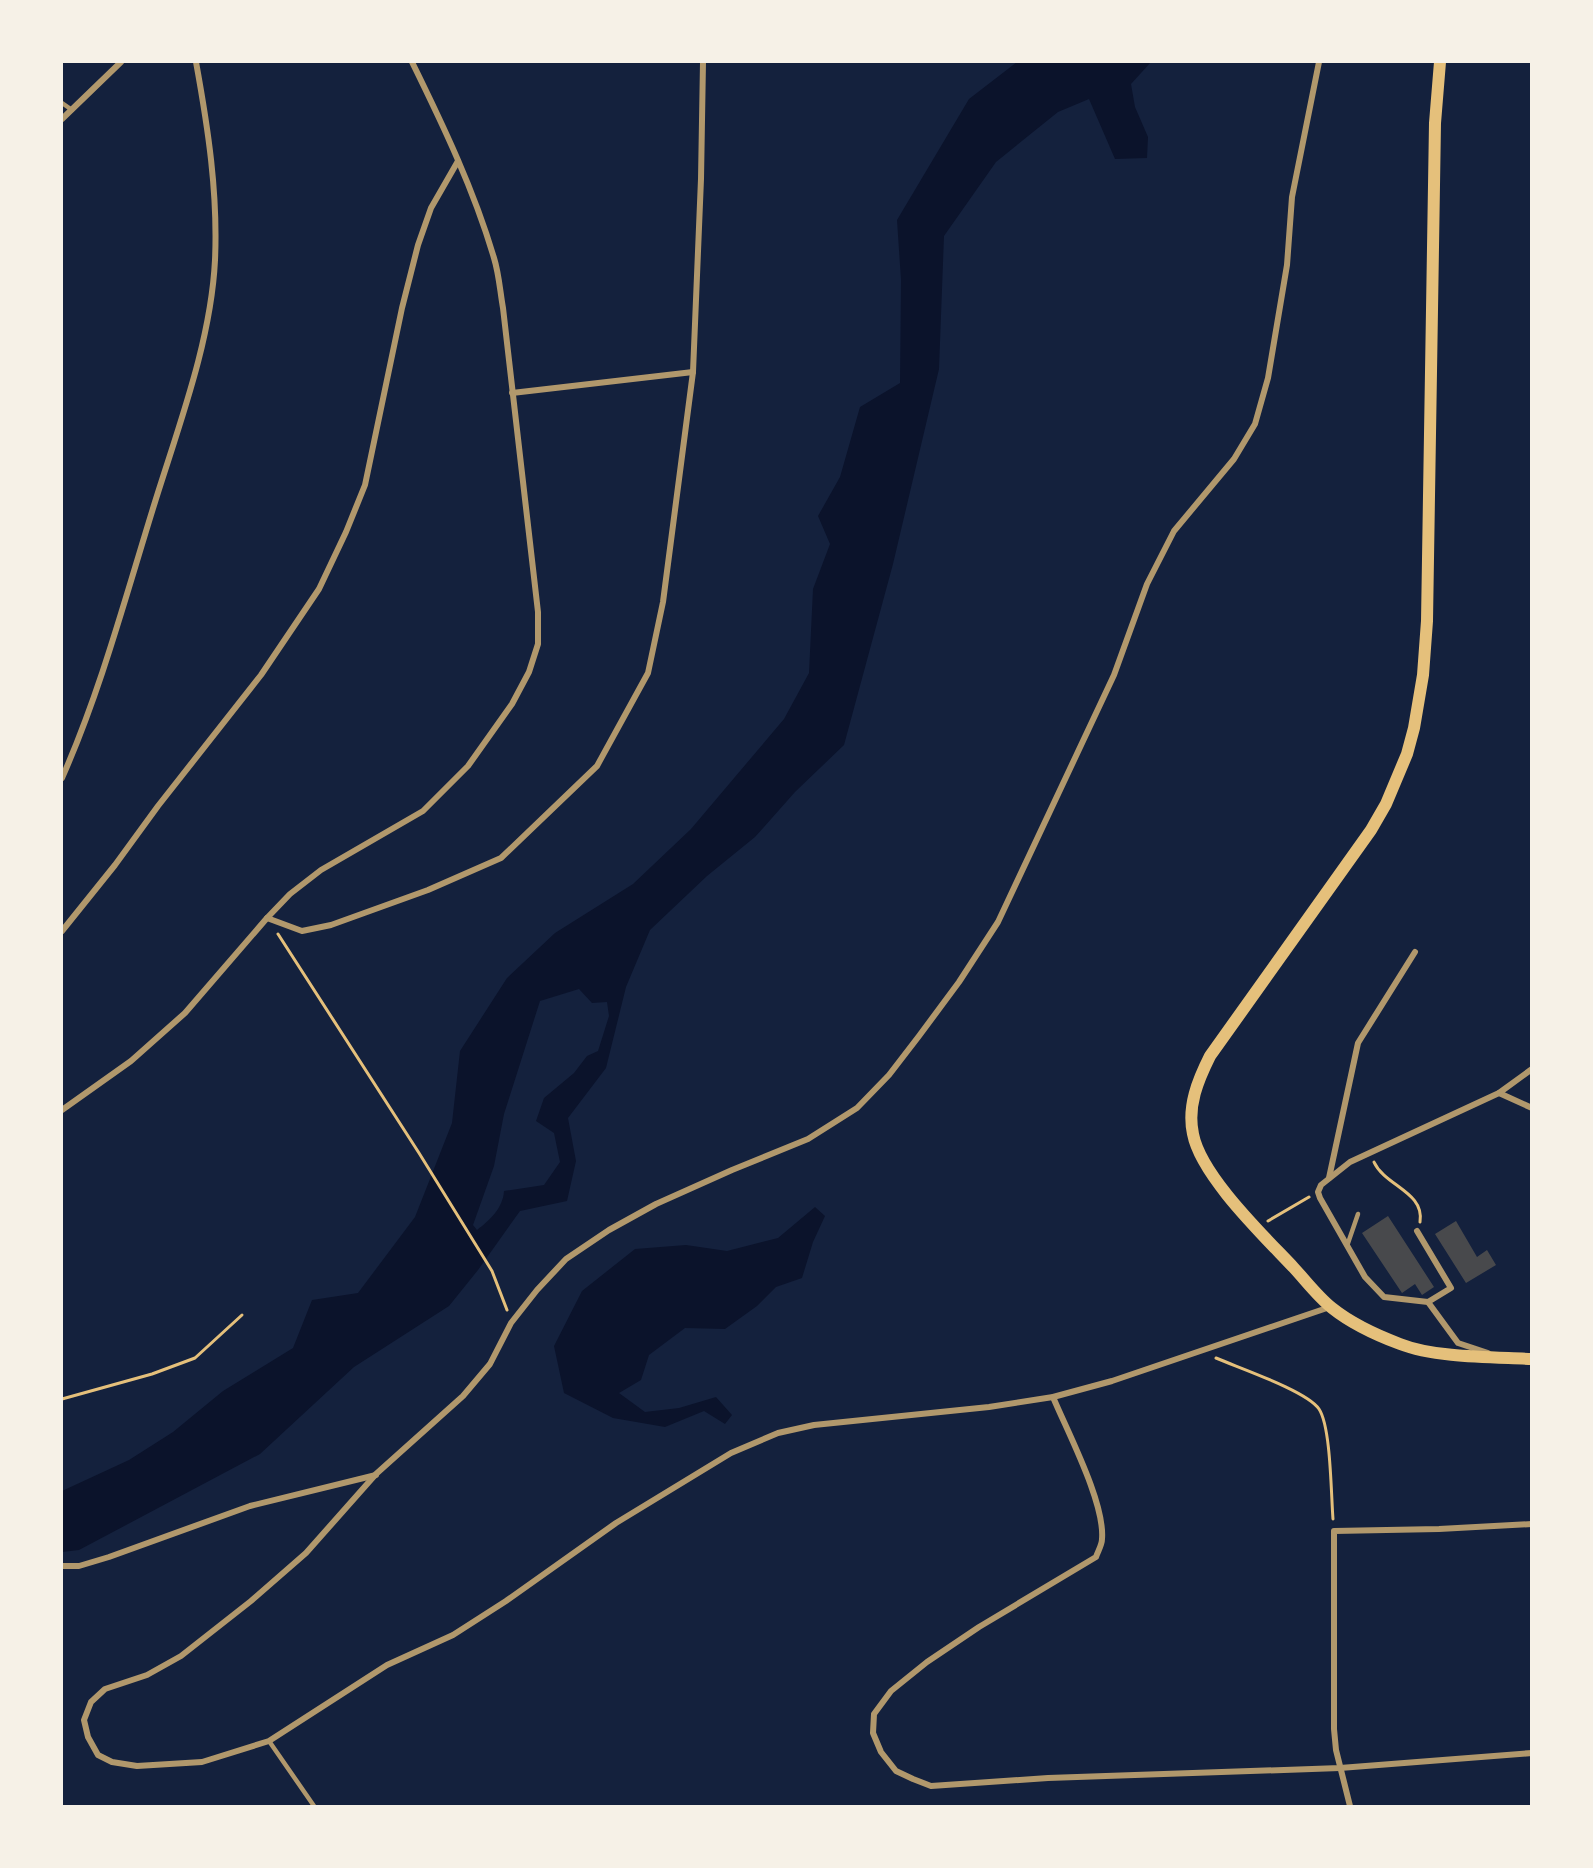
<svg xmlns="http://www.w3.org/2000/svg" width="1593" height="1868" viewBox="0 0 1593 1868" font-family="'Fira Sans',sans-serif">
	<rect width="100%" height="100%" fill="#14213d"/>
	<g fill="#0b132b" fill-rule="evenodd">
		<path d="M1017 62H1151L1131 84 1135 107 1148 137 1147 158 1115 159 1089 99 1058 112 996 162 944 236 939 369 893 564 844 745 795 792 755 837 707 876 650 930 626 987 606 1068 568 1118 576 1161 567 1201 520 1211 478 1270 449 1306 354 1367 260 1454 79 1550 62 1552V1491L129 1460 173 1432 223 1391 293 1348 312 1300 358 1293 415 1217 452 1123 460 1051 507 978 555 933 633 884 691 829 784 719 809 673 813 589 830 544 818 516 840 477 860 407 900 383 901 280 897 220 969 99ZM579 989 592 1003 607 1002 609 1016 598 1051 587 1056 574 1073 544 1098 536 1121 554 1133 560 1162 544 1185 504 1191C503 1208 490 1220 477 1230L473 1225 494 1166 504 1114 540 1001Z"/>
		<polygon points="815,1207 825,1216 813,1242 802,1278 776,1287 757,1306 725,1329 685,1328 649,1355 641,1380 619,1393 645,1412 679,1408 716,1397 732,1415 725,1424 704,1411 665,1427 613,1418 564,1393 554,1346 582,1291 635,1249 686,1245 727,1251 778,1238"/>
	</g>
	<g fill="#48494c">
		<polygon points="1388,1216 1434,1287 1422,1295 1415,1284 1402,1293 1362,1233"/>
		<polygon points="1456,1221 1477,1257 1487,1250 1496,1265 1466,1283 1435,1234"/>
	</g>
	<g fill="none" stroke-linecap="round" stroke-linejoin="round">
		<g stroke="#e5c07b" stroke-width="3">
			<polyline points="278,934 419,1153 492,1271 507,1310"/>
			<path d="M1374 1162C1385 1186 1425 1192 1420 1222"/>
			<polyline points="1268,1221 1309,1197"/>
			<path d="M1216 1358C1239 1368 1307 1391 1319 1409 1331 1427 1331 1495 1333 1519"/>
			<polyline points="62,1399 152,1374 195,1358 242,1315"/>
		</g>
		<g stroke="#b1986c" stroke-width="4.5">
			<polyline points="62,103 72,110"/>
			<polyline points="1347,1246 1358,1214"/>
			<polyline points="269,1741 314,1806"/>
		</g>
		<g stroke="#b1986c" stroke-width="6">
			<polyline points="1319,62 1292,197 1287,265 1268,378 1255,424 1234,459 1174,531 1147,584 1114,675 998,922 959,982 919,1036 889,1075 857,1108 808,1139 732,1170 656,1204 609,1230 566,1259 537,1290 511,1323 490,1364 463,1396 376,1474 306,1553 251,1601 181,1656 147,1675 105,1689 91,1702 84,1720 88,1737 98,1755 112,1762 137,1766 202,1762 269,1741 387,1665 453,1635 506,1601 616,1523 731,1453 778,1433 814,1425 989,1407 1053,1397 1112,1381 1330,1307"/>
			<polyline points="62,119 121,62"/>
			<polyline points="512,393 693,372"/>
			<path d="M62 778C101 690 126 595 155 502 179 425 211 341 215 260 218 193 208 128 196 62"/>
			<polyline points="267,918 302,931 331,925 428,890 501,858 597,766 648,673 663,602 693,372 701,179 703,62"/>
			<polyline points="62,931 115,865 158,806 261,675 319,589 346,532 365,485 402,308 418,245 431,208 458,161"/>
			<polyline points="1499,1093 1532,1108"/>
			<path d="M62 1110 131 1061 185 1013 267 918 290 894 321 870 423 811 468 766 512 704 529 672 538 644V612L503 308C500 291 499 274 494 258 474 190 443 125 412 62"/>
			<polyline points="1329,1178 1358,1043 1415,952"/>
			<polyline points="1417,1231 1451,1288 1428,1302"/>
			<polyline points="1488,1353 1458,1343 1428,1302 1384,1297 1365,1277 1320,1198 1318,1192 1321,1185 1350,1162 1499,1093 1532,1069"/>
			<path d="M1053 1397C1068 1433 1105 1503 1102 1539 1102 1545 1098 1551 1096 1557L979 1627 927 1662 891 1691 874 1714 873 1733 881 1752 896 1771 913 1779 931 1786 1048 1778 1340 1768 1532 1753"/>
			<polyline points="62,1566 79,1566 109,1557 250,1506 376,1475"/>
			<polyline points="1350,1806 1336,1750 1334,1729 1334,1531 1439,1529 1532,1524"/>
		</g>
		<path stroke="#e5c07b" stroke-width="12" d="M1440 62 1435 123 1427 621 1423 675 1414 728 1407 754 1386 804 1371 830 1210 1056C1198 1080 1187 1106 1193 1134 1201 1176 1264 1236 1294 1268 1306 1281 1318 1297 1332 1308 1352 1324 1376 1335 1400 1344 1435 1358 1494 1357 1532 1359"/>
	</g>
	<rect width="1593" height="1868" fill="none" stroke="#f6f1e7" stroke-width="126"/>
</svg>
